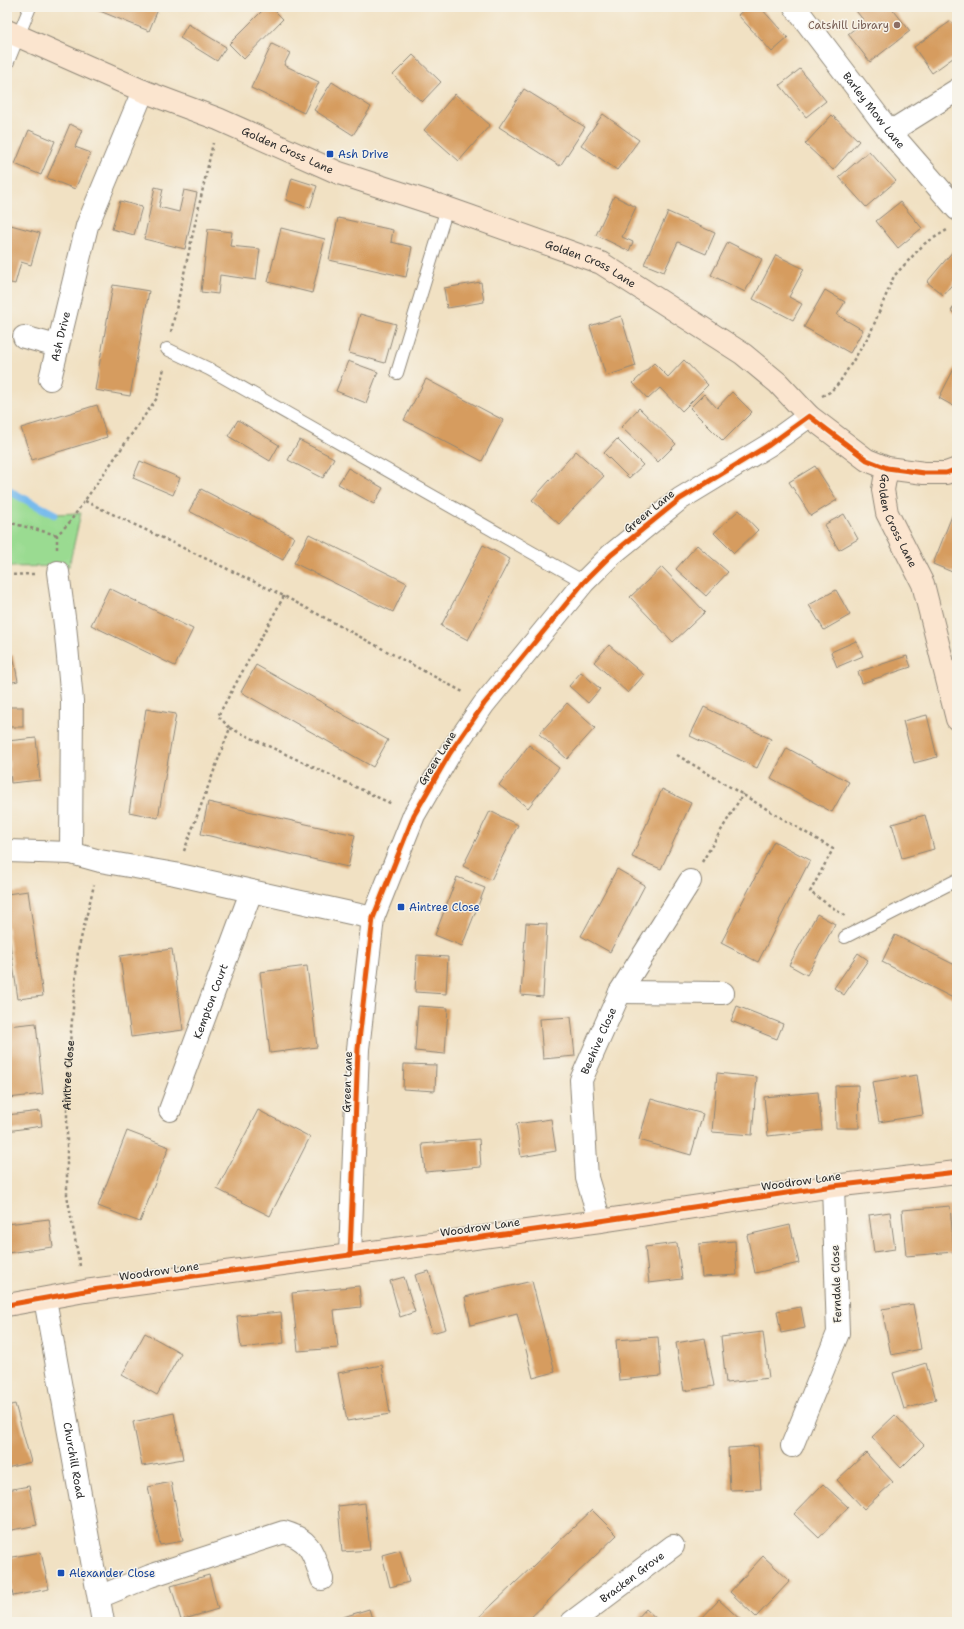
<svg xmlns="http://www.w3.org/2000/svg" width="964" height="1629" viewBox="0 0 964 1629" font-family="'Shantell Sans',sans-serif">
	<rect width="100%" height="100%" fill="#f7f3e8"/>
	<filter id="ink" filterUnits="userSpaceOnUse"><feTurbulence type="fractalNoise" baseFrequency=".025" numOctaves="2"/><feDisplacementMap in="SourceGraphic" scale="8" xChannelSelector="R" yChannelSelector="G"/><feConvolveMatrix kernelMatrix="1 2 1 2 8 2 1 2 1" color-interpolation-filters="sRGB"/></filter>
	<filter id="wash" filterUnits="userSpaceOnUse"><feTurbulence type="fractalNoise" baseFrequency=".012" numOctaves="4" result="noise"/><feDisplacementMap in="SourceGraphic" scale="16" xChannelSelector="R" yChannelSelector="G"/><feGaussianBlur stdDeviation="0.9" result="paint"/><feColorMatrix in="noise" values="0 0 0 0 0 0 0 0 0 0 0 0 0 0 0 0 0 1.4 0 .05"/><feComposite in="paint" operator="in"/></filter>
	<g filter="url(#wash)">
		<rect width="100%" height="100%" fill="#f1e1c3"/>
		<polygon fill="#9adb91" stroke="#62835e" points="7,490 54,514 81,513 69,566 7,567"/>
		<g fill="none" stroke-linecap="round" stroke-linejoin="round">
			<polyline stroke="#78bbed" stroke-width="8" points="7,490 54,514"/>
		</g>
		<g id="blocks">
			<g fill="#d69c5e">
				<polygon points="90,7 159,7 149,31"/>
				<polygon points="266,7 271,7 283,19 244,59 229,44"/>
				<polygon points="747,7 760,7 788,38 772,52 738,15"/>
				<polygon points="853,7 891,7 910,31 870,62 848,34 864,21"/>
				<polygon points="951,21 957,29 957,55 932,73 914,47"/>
				<polygon points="188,24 226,47 217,61 180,38"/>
				<polygon points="272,44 290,53 284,65 319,82 304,113 251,88"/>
				<polygon points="413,55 441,82 422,102 393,75"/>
				<polygon points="800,69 826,101 806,117 780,85"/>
				<polygon points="332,82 371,107 353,135 314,110"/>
				<polygon points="524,89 585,127 560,166 499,127"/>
				<polygon points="455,94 490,125 459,161 424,130"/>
				<polygon points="603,114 639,140 617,170 581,145"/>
				<polygon points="832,115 859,141 833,170 805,144"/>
				<polygon points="70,124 82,130 75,147 91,153 75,189 47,178"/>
				<polygon points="29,130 55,141 41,175 15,164"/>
				<polygon points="869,151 896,181 866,207 839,177"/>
				<polygon points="292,178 317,186 310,208 286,200"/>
				<polygon points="155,187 163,189 159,207 179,212 184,190 197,193 185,249 144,239"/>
				<polygon points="614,196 636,207 622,237 633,242 629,251 596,235"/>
				<polygon points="120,201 142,207 134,235 112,229"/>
				<polygon points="900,202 922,228 898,248 876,221"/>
				<polygon points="668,212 715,233 706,254 678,242 664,272 644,264"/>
				<polygon points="338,218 393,230 391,242 412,247 406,277 329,260"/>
				<polygon points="7,224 40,233 31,265 21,262 15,284 7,282"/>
				<polygon points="281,228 325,239 312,293 268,282"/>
				<polygon points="208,229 232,232 230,246 260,249 256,280 220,275 218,294 201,292"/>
				<polygon points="728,242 762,259 745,292 711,275"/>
				<polygon points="954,250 957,253 957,279 943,295 927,282"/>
				<polygon points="776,255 804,269 789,297 802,304 793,320 753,299"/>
				<polygon points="481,282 484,302 447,308 444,288"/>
				<polygon points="113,285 149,291 130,396 95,390"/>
				<polygon points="825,290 845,302 837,315 863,330 850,353 804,327"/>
				<polygon points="957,302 957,315 951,311"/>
				<polygon points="360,314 396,324 385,363 349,353"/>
				<polygon points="621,316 636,366 606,376 590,326"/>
				<polygon points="684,360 708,385 682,411 660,388 648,399 633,383 654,363 668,377"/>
				<polygon points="348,361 378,372 366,403 336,391"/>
				<polygon points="957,363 957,408 939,398"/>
				<polygon points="426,379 503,420 482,461 404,420"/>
				<polygon points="732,392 752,412 723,441 690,408 704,394 717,408"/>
				<polygon points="97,405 107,437 32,460 21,428"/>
				<polygon points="639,408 676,444 658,462 621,427"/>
				<polygon points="238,420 279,445 270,461 228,436"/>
				<polygon points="617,439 643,465 629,478 604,453"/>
				<polygon points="299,440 334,458 323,478 288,460"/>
				<polygon points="576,451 604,476 559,524 532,500"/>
				<polygon points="140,461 180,478 173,495 133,478"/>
				<polygon points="815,466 837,500 811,516 789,482"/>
				<polygon points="348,468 383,488 374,504 338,484"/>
				<polygon points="201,489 294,537 283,560 189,511"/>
				<polygon points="957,503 957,574 933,564"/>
				<polygon points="739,510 758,530 734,553 714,533"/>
				<polygon points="844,514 858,539 839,550 824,525"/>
				<polygon points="309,534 407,583 393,612 294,563"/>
				<polygon points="483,545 510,559 468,640 441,626"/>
				<polygon points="697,545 728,572 706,596 676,569"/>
				<polygon points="662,567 705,612 673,642 630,597"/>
				<polygon points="109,588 193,629 175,666 91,625"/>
				<polygon points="836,590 850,615 824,630 809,605"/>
				<polygon points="856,641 863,656 837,667 831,652"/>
				<polygon points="609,645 644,675 628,693 594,662"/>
				<polygon points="13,655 18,681 7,683 7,656"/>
				<polygon points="907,656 911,667 862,683 858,672"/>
				<polygon points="256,665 388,740 373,767 241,692"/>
				<polygon points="581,672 600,689 588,703 569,686"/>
				<polygon points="567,703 595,728 567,759 539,734"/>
				<rect x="7" y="707" width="16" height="20"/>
				<polygon points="704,707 771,739 757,768 690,736"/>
				<polygon points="146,709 176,714 158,818 129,812"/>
				<polygon points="927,715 937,757 914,763 903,721"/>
				<polygon points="36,738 40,780 11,783 7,741"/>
				<polygon points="529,745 559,768 528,808 499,785"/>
				<polygon points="787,748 849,782 832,812 771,778"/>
				<polygon points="662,789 691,803 661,869 632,857"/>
				<polygon points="208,802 355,835 348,867 201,834"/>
				<polygon points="490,811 518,825 491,880 463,866"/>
				<polygon points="925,815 934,849 902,858 892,824"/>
				<polygon points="774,841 810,860 758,962 721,943"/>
				<polygon points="617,869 645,885 610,952 581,936"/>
				<polygon points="457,877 485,888 462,946 435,935"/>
				<polygon points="28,891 43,996 18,999 7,923 7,894"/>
				<polygon points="817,914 835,924 807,975 789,965"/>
				<polygon points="526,923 547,924 543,997 521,995"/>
				<polygon points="895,935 957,966 957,1000 882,962"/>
				<polygon points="172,949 183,1030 131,1037 120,956"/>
				<polygon points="858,953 868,960 844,995 834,988"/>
				<polygon points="417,955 448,957 446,994 415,992"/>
				<polygon points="307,966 317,1047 270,1053 260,972"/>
				<polygon points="418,1006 448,1008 445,1054 415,1051"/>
				<polygon points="737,1006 783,1024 777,1039 731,1021"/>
				<polygon points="571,1017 575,1056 543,1059 540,1019"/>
				<polygon points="36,1023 43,1094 8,1098 7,1026"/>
				<polygon points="404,1064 436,1065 435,1091 403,1089"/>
				<polygon points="717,1073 757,1077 752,1135 712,1132"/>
				<polygon points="917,1075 923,1115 879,1122 872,1082"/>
				<polygon points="858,1085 859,1128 836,1128 835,1086"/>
				<polygon points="818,1092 822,1130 768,1136 764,1097"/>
				<polygon points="651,1099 703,1114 691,1155 639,1140"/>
				<polygon points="258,1110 310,1137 270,1216 217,1189"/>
				<polygon points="40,1111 42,1126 7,1131 7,1115"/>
				<polygon points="551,1119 556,1151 521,1157 516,1124"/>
				<polygon points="127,1131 169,1147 140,1222 98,1206"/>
				<polygon points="479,1139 481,1167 425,1172 422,1144"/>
				<polygon points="950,1206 954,1252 906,1256 902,1210"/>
				<polygon points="890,1212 895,1249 874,1252 869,1215"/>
				<polygon points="49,1219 53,1247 7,1253 7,1224"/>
				<polygon points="790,1225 799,1263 755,1273 747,1235"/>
				<polygon points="735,1241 737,1275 702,1277 699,1244"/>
				<polygon points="677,1243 682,1279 649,1283 645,1247"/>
				<polygon points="429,1271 446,1329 432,1333 415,1275"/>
				<polygon points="404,1277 415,1312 400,1317 390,1281"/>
				<polygon points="532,1281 555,1372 533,1378 517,1313 471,1325 465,1297"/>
				<polygon points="359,1286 361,1307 334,1310 338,1348 298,1351 292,1293"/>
				<polygon points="913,1304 921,1349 891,1355 882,1309"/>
				<polygon points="801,1307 805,1328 781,1333 777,1311"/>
				<polygon points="281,1312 284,1343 241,1348 237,1316"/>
				<polygon points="763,1332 769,1378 726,1383 721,1337"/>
				<polygon points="145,1333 181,1353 157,1395 122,1375"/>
				<polygon points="658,1337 661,1376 619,1380 616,1340"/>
				<polygon points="705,1338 714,1386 684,1391 676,1343"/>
				<polygon points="926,1363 936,1400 904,1409 893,1373"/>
				<polygon points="382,1365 390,1414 347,1421 338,1373"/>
				<polygon points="15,1404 31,1462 7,1468 7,1406"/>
				<polygon points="174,1413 183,1459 142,1466 133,1422"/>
				<polygon points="895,1415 924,1445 901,1468 872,1437"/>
				<polygon points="758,1446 761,1489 730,1490 728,1448"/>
				<polygon points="866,1453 893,1482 864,1509 837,1480"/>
				<polygon points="171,1482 183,1541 160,1545 148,1487"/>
				<polygon points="823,1484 848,1507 819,1538 794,1514"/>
				<polygon points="29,1486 37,1525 7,1531 7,1490"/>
				<polygon points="365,1503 370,1550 342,1552 338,1506"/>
				<polygon points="592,1510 617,1535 526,1622 474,1622"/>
				<polygon points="400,1550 409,1582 390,1587 382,1555"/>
				<polygon points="41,1552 49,1589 13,1596 7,1565 7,1558"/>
				<polygon points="763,1556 790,1581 756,1617 730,1592"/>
				<polygon points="209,1575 218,1609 181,1620 171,1586"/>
				<polygon points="719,1600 743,1622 698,1622"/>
				<polygon points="369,1609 373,1622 327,1622"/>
				<polygon points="646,1609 660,1622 634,1622"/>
			</g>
		</g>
	</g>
	<g filter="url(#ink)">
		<use href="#blocks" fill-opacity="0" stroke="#8e8677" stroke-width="1"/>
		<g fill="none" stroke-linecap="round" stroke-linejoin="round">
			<defs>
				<g id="lane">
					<polyline points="7,64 30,7"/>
					<polyline points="167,349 209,369 584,582"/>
					<polyline points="397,373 447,208"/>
					<polyline points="845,937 957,880"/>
				</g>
				<g id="street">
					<path id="s2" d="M795 7 890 132 957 209"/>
					<polyline points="890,132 957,90"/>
					<polyline points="24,337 57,346"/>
					<path id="s3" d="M50 379 87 226 143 91"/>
					<polyline points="58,572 65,625 72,701 71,853"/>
					<polyline points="7,851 71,853 100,861 175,874 373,918"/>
					<polyline points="620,992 723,993"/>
					<path id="s4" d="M170 1110 251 892"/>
					<path id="s5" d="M600 1221 587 1178 581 1080 620 992 690 881"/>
					<polyline points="350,1255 358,1049 373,918 414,815 450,753 484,704 584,582 611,555 680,499 769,445 809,416"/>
					<path id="s6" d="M45 1299 103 1622"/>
					<polyline points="792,1446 838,1333 833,1186"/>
					<path d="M99 1597 150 1576 284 1532C312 1540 313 1554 322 1579"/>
					<path id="s7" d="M572 1622 673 1546"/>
				</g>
				<g id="secondary">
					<path id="s8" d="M7 31 143 91 218 119 339 173 447 208 601 263 743 354 778 383 809 416 867 460 887 468 924 473H946L957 469"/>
					<path id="s9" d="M887 468 883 490 887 513 923 584 957 719"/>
					<polyline points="7,1305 85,1291 600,1221 833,1186 957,1172"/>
				</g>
			</defs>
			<use href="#lane" stroke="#8e8677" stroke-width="14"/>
			<use href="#street" stroke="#8e8677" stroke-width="24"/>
			<use href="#secondary" stroke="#8e8677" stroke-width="24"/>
			<g stroke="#8e8677" stroke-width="2.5" stroke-dasharray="3 3" stroke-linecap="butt">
				<polyline points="171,332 213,143"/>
				<polyline points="822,396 830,392 839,383 870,334 894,276 924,244 947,230"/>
				<polyline points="85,501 284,596 463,692"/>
				<polyline points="7,522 57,535"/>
				<polyline points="57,549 57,535 69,523 157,398 164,368"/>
				<polyline points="7,575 34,574"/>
				<polyline points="230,728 392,804"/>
				<polyline points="677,755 833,849 810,892 845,916"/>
				<polyline points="184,851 230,728 218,716 284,596"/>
				<polyline points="702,862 743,794"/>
				<path id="s1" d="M80 1266 67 1195V1078L78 951 94 885"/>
			</g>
			<use href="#lane" stroke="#fff" stroke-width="12"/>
			<use href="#street" stroke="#fff" stroke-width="22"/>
			<use href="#secondary" stroke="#fbe5cf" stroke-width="22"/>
			<defs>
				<g id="cycleway">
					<polyline points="350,1255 358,1049 373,918 414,815 450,753 484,704 584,582 611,555 680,499 769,445 809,416 867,460 887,468 924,473 946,473 957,469"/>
					<polyline points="7,1305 85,1291 600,1221 833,1186 957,1172"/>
				</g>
			</defs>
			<use href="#cycleway" stroke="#f7f3e8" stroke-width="8"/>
			<use href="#cycleway" stroke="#e8590c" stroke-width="5"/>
		</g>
	</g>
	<circle fill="#8d6e63" stroke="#f7f3e8" stroke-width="1.5" cx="897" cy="25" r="4"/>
	<g fill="#1a4fb4" stroke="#f7f3e8" stroke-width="1.5">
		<rect x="326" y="150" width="8" height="8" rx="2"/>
		<rect x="397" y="903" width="8" height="8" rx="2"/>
		<rect x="57" y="1569" width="8" height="8" rx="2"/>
	</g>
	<g text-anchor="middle" stroke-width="3" stroke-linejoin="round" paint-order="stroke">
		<g font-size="11" fill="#785e54" stroke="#f7f3e8" text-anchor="end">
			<text x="889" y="29">Catshill Library</text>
		</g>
		<g font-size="11" fill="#2b2b2b" stroke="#f7f3e8">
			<text dy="4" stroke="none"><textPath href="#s2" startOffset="130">Barley Mow Lane</textPath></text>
			<text dy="4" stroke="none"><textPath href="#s8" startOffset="305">Golden Cross Lane</textPath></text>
			<text dy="4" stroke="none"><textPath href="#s8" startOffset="629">Golden Cross Lane</textPath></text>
			<text dy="4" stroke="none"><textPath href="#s3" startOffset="44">Ash Drive</textPath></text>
			<text transform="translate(649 511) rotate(-39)" y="4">Green Lane</text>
			<text dy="4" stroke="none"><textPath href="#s9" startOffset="56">Golden Cross Lane</textPath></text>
			<text transform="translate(437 758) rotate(-58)" y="4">Green Lane</text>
			<text dy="4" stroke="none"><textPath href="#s4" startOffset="116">Kempton Court</textPath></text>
			<text dy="4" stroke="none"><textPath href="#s5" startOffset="186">Beehive Close</textPath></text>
			<text dy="4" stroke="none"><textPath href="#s1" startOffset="192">Aintree Close</textPath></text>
			<text transform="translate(347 1082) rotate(-88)" y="4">Green Lane</text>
			<text transform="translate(801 1181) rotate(-8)" y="4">Woodrow Lane</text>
			<text transform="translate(480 1227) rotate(-8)" y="4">Woodrow Lane</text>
			<text transform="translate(159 1271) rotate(-8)" y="4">Woodrow Lane</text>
			<text transform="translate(836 1284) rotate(-92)" y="4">Ferndale Close</text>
			<text dy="4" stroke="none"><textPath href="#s6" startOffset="164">Churchill Road</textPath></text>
			<text dy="4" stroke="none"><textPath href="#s7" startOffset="75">Bracken Grove</textPath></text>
		</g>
		<g font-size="11" fill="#164399" stroke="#f7f3e8" text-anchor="start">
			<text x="338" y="158">Ash Drive</text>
			<text x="409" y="911">Aintree Close</text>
			<text x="69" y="1577">Alexander Close</text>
		</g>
	</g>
	<rect width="964" height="1629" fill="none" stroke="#f7f3e8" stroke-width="24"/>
</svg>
